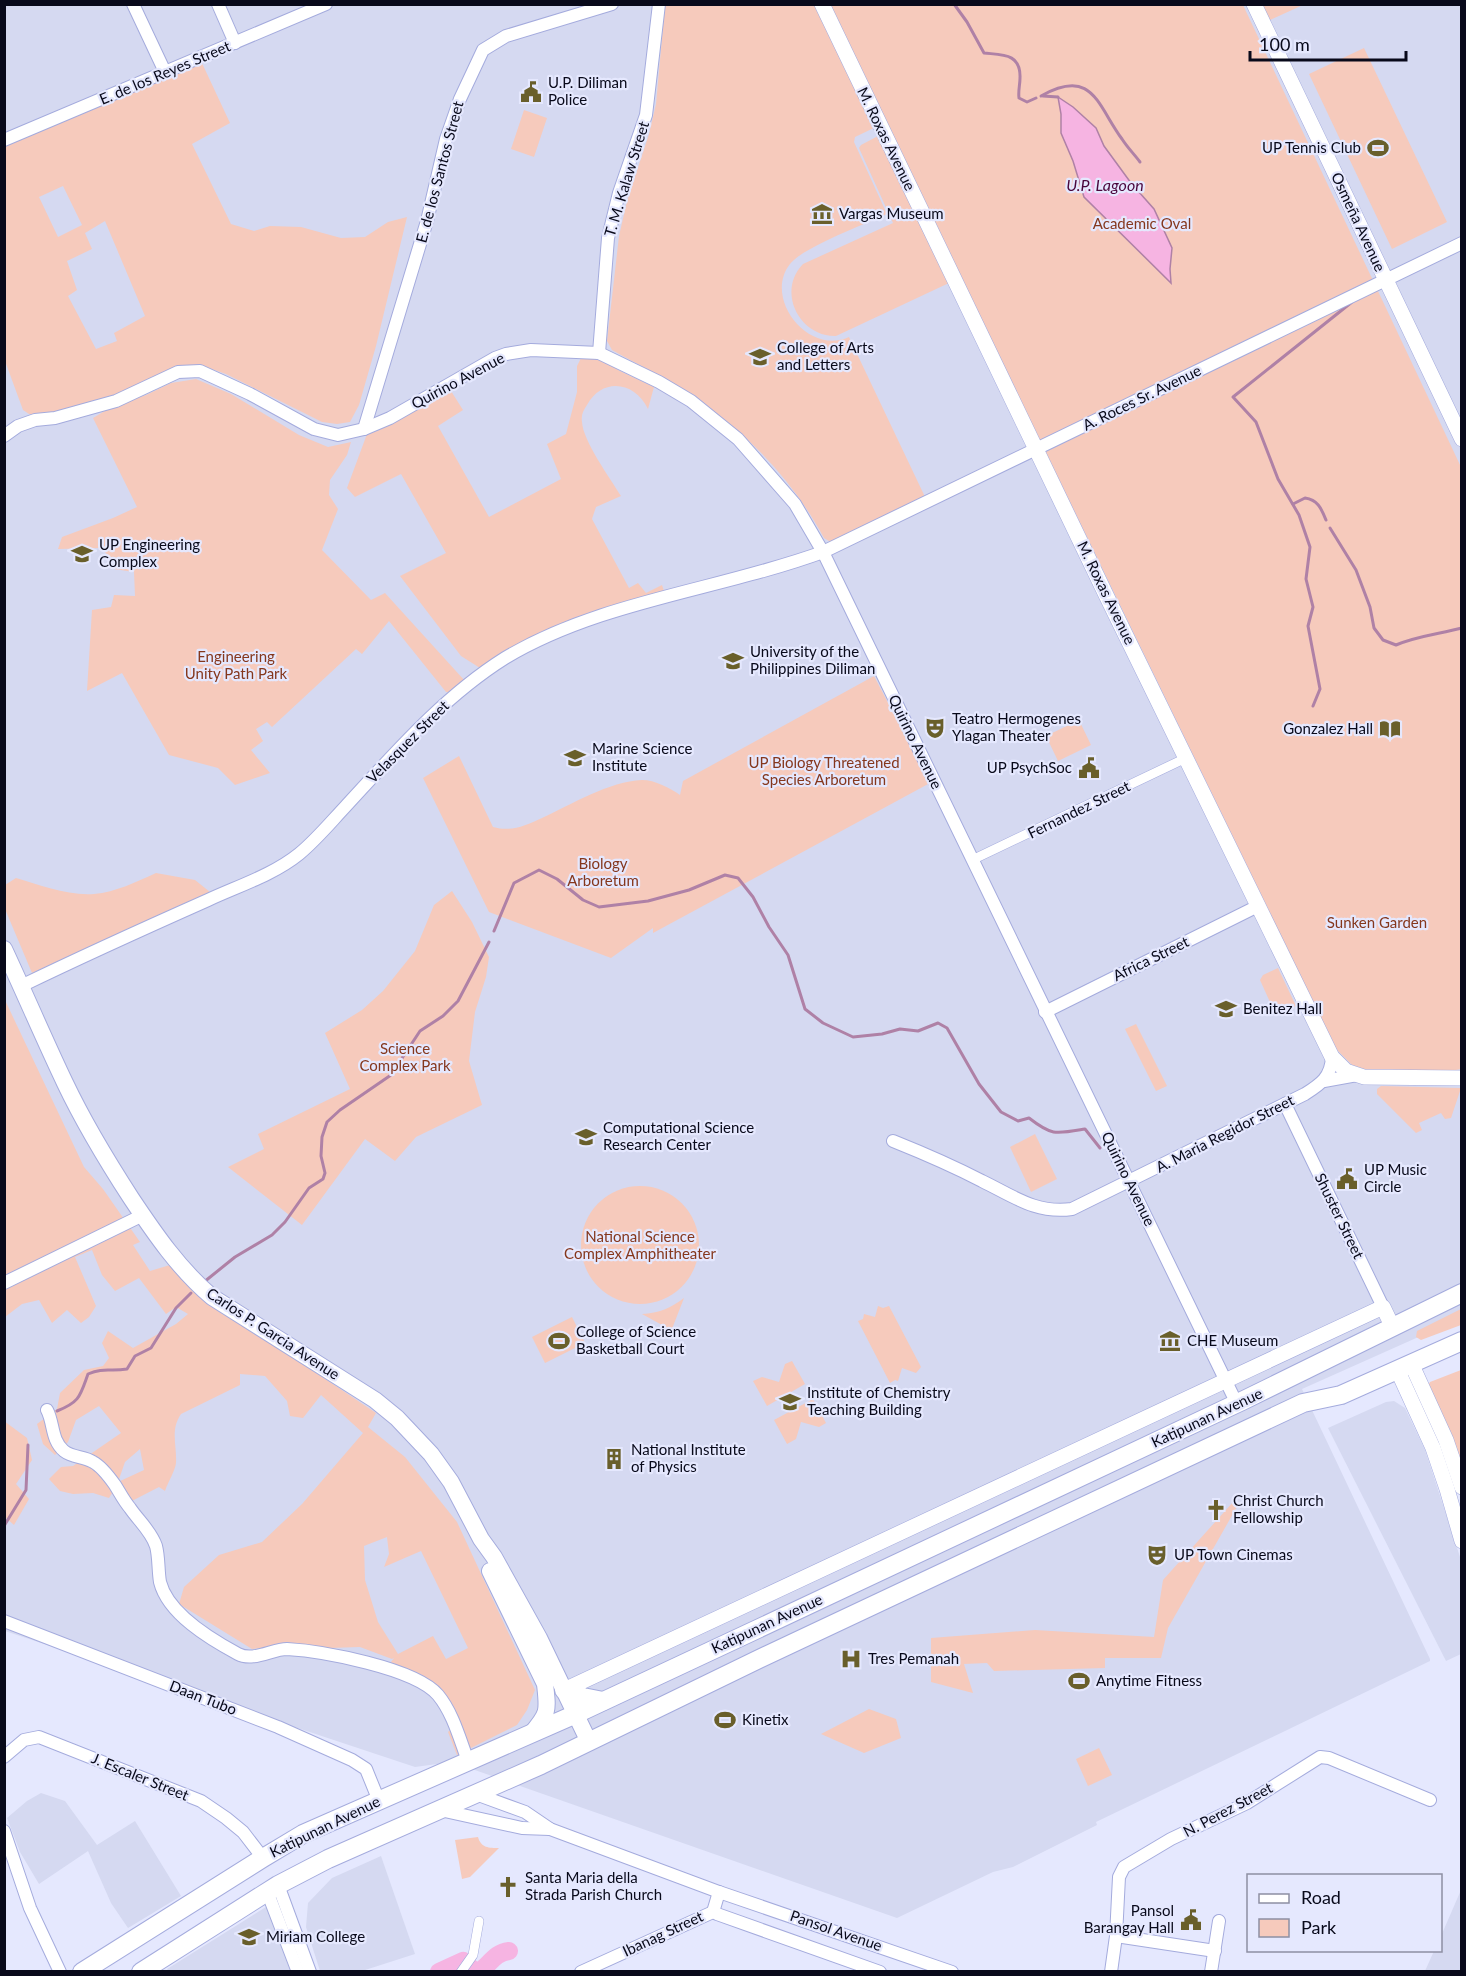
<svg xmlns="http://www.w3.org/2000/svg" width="1466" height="1976" viewBox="0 0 1466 1976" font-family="Lato,sans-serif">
	<rect width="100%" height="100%" fill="#e5e8fe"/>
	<g fill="#d5d9f1">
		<polygon points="5,5 1461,5 1461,1318 1302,1389 1430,1659 1430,1661 1096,1822 1097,1825 1013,1867 993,1872 897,1918 452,1762 415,1767 5,1631"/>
		<polygon points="1394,1401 1405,1408 1425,1450 1461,1560 1461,1654 1446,1661 1328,1428 1386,1402"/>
		<polygon points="41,1793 65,1801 97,1845 135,1821 181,1896 128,1928 111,1903 88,1851 39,1884 20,1852 7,1818 27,1801"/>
		<polygon points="381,1856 415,1954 362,1971 320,1971 306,1927 308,1903 332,1878"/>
		<polygon points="1461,1890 1461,1971 1425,1971 1434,1951 1440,1950 1441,1936"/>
		<polygon points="269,1905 295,1971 169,1972 167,1969"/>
	</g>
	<g fill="#f6cabc" fill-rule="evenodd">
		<path d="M665 5H819L878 126 855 137 854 142 887 214C865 224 802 248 790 264 763 298 808 356 849 337L926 499 835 541H829L824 538C791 477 745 431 688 393 664 377 637 364 612 350L607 341 619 236 627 201 649 134 656 104Z"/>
		<polygon points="828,5 1243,5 1461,467 1461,1069 1450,1071 1370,1071 1352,1065 1336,1049"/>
		<polygon points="1260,5 1303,5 1268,21"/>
		<polygon points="1364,48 1447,222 1392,249 1309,74"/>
		<path d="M201 61 230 123 192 144 231 224 254 231 270 226 301 227 341 238 365 237 388 222 407 217 376 346 359 405 350 422 337 424 322 422 226 374 200 365 186 366 116 398 38 415 29 414 23 410 5 361 4 145ZM63 186 82 225 58 237 39 197ZM105 221 145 316 114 333 117 341 96 349 68 296 77 290 67 261 92 249 85 233Z"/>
		<polygon points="524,110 547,118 534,157 511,149"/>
		<path d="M878 136 949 283 836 336C800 337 776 292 803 264L893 223 859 148 861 145Z"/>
		<path d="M582 356 602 358 618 370 654 387 648 409C635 381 602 377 587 405 583 411 581 415 582 422 583 441 610 478 621 496L596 507 592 519 629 588 638 583 646 593 662 585 665 594 480 668 461 656 400 576 446 553 401 474 355 497 347 488 367 434 377 431 451 391 463 410 438 426 489 517 561 479 547 444 566 434 577 392V366Z"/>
		<polygon points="196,379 231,394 299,435 328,447 351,442 347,455 330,480 329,495 338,509 322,550 371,600 385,593 465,681 453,693 446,692 389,621 362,654 356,649 272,727 267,722 256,729 263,741 251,750 270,773 235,785 218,768 169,755 122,673 87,691 92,610 111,607 114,595 135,596 134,572 114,569 116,562 100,548 58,549 62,537 113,518 137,507 93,418 113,406 146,395 171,383"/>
		<path d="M874 676 930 783 653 933V928L611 958 489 912 423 778 459 756 493 827C511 832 525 826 542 818 570 805 610 781 642 780 655 780 670 788 680 795L683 781Z"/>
		<polygon points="1079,720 1091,745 1058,761 1046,736"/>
		<path d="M156 873 195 880 210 892 32 973 5 909V885L16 878C40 885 68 896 94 894 116 892 136 882 156 873Z"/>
		<polygon points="452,891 472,922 489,957 486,977 475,1012 469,1061 482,1105 416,1137 395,1161 365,1139 302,1225 228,1167 264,1149 258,1134 350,1089 325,1033 362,1010 383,991 415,951 434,905"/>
		<polygon points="1278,968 1296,1006 1281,1014 1274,1011 1260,980 1263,975"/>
		<path d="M4 998 84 1167 103 1189 140 1242 133 1245 150 1271 170 1265 219 1312 257 1333 376 1413 368 1427 405 1457 457 1522 535 1690 527 1710 517 1725 457 1755 448 1732 457 1723 440 1688 418 1684 388 1666 394 1658 392 1659 360 1647 329 1648 286 1645 252 1649 179 1604 184 1587 219 1555 262 1542 302 1504 363 1433 321 1395 303 1418 290 1416 287 1401 265 1376 240 1374V1385L181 1414C170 1430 177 1445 176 1463 175 1471 168 1482 165 1491L159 1487 128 1503 118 1484 109 1498 93 1493 73 1494 60 1491 49 1479 61 1467 73 1466 121 1433 99 1406 76 1420 68 1442 55 1455 43 1444 37 1424 57 1409 60 1393 84 1370 103 1366 109 1358 102 1343 108 1331 133 1348 176 1324 188 1314 176 1307 166 1314 139 1278 115 1291 102 1275 92 1250 75 1257 96 1306 89 1317 81 1323 67 1310 52 1323 39 1300 22 1304 5 1317 6 1300 4 1297ZM140 1449 144 1470 118 1482 125 1462ZM387 1537 389 1554 384 1567 421 1551 468 1648 446 1659 433 1636 398 1654 378 1622 365 1580 364 1546Z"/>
		<polygon points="1136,1024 1167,1086 1156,1091 1125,1029"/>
		<polygon points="1381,1086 1461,1088 1451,1118 1445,1119 1441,1113 1419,1123 1422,1130 1416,1133 1377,1094 1377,1089"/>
		<polygon points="1035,1134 1057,1179 1031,1192 1010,1147"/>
		<circle cx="640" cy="1245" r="59"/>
		<path d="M684 1298 670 1334 662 1325 642 1314C659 1313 671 1308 684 1298Z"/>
		<polygon points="878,1306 883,1308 889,1306 921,1367 916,1373 902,1368 898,1381 895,1380 890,1383 858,1321 863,1319 864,1314 875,1317"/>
		<polygon points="1461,1309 1461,1325 1421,1340 1416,1337 1417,1331"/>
		<polygon points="572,1317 585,1343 545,1363 532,1337"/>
		<polygon points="792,1361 805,1384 767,1406 753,1381 762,1377 779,1382 785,1364"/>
		<polygon points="1461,1370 1461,1474 1426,1389 1430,1382"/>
		<polygon points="813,1399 826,1423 819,1427 801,1422 796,1439 787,1444 774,1420"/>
		<polygon points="4,1421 27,1438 32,1460 16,1484 29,1499 14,1525 5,1517"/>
		<polygon points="1234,1501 1238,1505 1168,1628 1161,1658 1105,1658 1105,1668 994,1671 987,1663 964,1664 973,1693 931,1682 931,1638 1035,1630 1154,1637 1163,1580"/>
		<polygon points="869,1709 896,1719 901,1738 864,1753 821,1734"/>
		<polygon points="1099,1748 1112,1775 1088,1786 1076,1759"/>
		<path d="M478 1837C481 1848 489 1848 499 1848L470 1877 462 1879 455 1840Z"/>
	</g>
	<polygon fill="#f6b4e2" stroke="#af81a6" stroke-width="1.5" points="1058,97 1073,107 1096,128 1104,146 1131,183 1154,209 1172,248 1170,269 1171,283 1084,197 1073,161 1061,133 1061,114"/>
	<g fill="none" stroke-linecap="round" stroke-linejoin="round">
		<g stroke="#af81a6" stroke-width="3">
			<path d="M954 4 967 22 984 53C1002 55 1021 53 1020 78 1020 85 1018 91 1019 98L1027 102 1036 98"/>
			<path d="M1041 96C1093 67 1097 105 1122 139 1127 147 1134 154 1140 162"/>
			<polyline points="1043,96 1058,97"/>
			<path d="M1293 504 1305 498C1318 500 1321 508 1326 520"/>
			<path d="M1330 528 1356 570 1370 607 1374 628 1383 640 1396 645C1417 636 1439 634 1462 628"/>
			<polyline points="1313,706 1320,689 1308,626 1313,607 1306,579 1310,547 1299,515 1278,479 1256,422 1233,397 1352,302"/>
			<path d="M494 931 514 883 539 870 557 879 583 900 599 907 648 901 689 890 725 875 738 878 753 897 769 927 788 955 805 1009 823 1023 853 1037 882 1034 900 1029 918 1031 938 1023 947 1028 979 1084 1001 1112 1018 1121 1029 1118C1052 1136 1056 1134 1085 1129L1100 1148"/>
			<polyline points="204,1282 235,1257 272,1235 285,1222 309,1188 323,1179 325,1173 321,1156 322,1137 327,1122 340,1110 391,1075 420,1031 443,1016 458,1001 489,942"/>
			<path d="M57 1411C80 1402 80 1396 88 1374 104 1367 110 1372 127 1369L135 1356 151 1348 176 1308 191 1293"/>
			<polyline points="4,1526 26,1490 28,1445"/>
		</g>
		<g stroke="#f6b4e2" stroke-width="18">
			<polyline points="439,1972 463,1961 475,1972"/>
			<path d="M478 1972C490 1966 493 1953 509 1951"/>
		</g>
		<defs>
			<g id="pedestrian">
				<polyline points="972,860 1186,758"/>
				<polyline points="461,1972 473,1955 479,1921"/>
			</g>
			<g id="minor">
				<polyline points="133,4 165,72"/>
				<polyline points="218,4 235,43"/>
				<polyline points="4,140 326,4"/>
				<polyline points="599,353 608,238 619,193 646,115 659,4"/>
				<polyline points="364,429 427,221 446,139 460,99 483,50 506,36 612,4"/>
				<polyline points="4,436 18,426 35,420 55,418 116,401 178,372 200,371 250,394 314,429 338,435 364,429 390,418 495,358 506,354 531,350 599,353 659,382 691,401 738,439 795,504 823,552 1237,1404"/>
				<path d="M21 986C83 956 145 928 208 900 238 886 273 875 299 854 316 840 330 823 345 807 394 754 443 697 505 658 600 601 719 590 823 552L1462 243"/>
				<polyline points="1045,1012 1258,906"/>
				<polyline points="1324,1081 1357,1075"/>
				<polyline points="1285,1104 1383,1307"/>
				<path d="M893 1141C923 1153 953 1166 982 1181 1013 1196 1036 1214 1072 1209L1305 1094C1321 1084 1331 1077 1332 1057"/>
				<polyline points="4,1283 143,1215"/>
				<path d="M47 1410C54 1423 51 1440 64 1451 73 1458 84 1456 93 1462 101 1466 110 1478 115 1485 120 1493 124 1501 130 1508 138 1520 151 1531 156 1546 159 1557 158 1570 160 1582 168 1614 210 1639 238 1654 253 1662 272 1649 287 1649 322 1651 415 1668 438 1695 453 1713 460 1740 468 1761"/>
				<polyline points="4,1621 278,1727 352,1760 366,1769 379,1801"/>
				<polyline points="4,1757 24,1740 39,1737 201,1801 226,1818 243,1832 263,1858"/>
				<polyline points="473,1793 525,1812 550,1829"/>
				<polyline points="440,1810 522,1828 550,1829 719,1892 952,1972"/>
				<polyline points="4,1831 30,1908 60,1972"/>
				<polyline points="278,1885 310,1972"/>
				<polyline points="267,1891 298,1972"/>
				<polyline points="719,1892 713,1912 717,1914 880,1972"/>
				<polyline points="1116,1936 1215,1951"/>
				<polyline points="581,1972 713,1912"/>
				<polyline points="1111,1972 1116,1936 1119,1877 1124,1867 1171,1839 1247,1803 1320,1757 1329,1758 1430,1800"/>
				<polyline points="1211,1972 1219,1921"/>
			</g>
			<g id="tertiary">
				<polyline points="822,4 1107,597 1332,1057 1346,1071 1364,1077 1462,1078"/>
				<polyline points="1254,4 1462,439"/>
				<polyline points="1411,1363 1446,1440 1462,1487"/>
				<polyline points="1397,1369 1433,1448 1447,1489 1462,1541"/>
				<polyline points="564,1690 1383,1307 1393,1328"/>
			</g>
			<g id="secondary">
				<path d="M4 949C25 994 44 1039 65 1083 84 1123 107 1161 131 1198 155 1234 179 1269 212 1297L375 1400 397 1418 431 1454 451 1482 481 1539 494 1557 539 1638 589 1742"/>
				<path d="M490 1571 545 1684C548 1711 549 1713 531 1734"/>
			</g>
			<g id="primary">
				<polyline points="564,1690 583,1697 603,1701"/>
				<polyline points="82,1972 263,1858 303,1834 576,1714 749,1633 1242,1401 1462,1293"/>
				<polyline points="141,1972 278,1885 328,1859 541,1765 759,1659 1303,1403 1341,1395 1462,1341"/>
			</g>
		</defs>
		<use href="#pedestrian" stroke="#a4abdd" stroke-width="10"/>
		<use href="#minor" stroke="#a4abdd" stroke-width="14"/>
		<use href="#tertiary" stroke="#a4abdd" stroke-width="16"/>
		<use href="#secondary" stroke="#a4abdd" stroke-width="18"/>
		<use href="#primary" stroke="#a4abdd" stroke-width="20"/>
		<use href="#pedestrian" stroke="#fff" stroke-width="9"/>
		<use href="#minor" stroke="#fff" stroke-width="12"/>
		<use href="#tertiary" stroke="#fff" stroke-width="15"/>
		<use href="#secondary" stroke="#fff" stroke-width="16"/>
		<use href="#primary" stroke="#fff" stroke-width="18"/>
	</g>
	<defs>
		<symbol id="civic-bare" viewBox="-9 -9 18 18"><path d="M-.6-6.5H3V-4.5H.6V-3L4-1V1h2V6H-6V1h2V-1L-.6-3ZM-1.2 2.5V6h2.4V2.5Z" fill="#695f2b" stroke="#e5e8fe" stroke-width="2.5" paint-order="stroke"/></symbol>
		<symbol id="stadium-bare" viewBox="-9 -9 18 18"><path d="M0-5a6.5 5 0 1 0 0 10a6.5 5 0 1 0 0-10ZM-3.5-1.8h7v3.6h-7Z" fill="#695f2b" stroke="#e5e8fe" stroke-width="2.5" paint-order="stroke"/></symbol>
		<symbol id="museum-bare" viewBox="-9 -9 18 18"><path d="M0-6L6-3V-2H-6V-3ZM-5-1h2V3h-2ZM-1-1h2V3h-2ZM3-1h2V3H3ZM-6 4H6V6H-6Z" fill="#695f2b" stroke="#e5e8fe" stroke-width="2.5" paint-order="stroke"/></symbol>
		<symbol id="university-bare" viewBox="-9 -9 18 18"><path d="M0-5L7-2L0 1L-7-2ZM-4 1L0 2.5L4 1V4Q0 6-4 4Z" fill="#695f2b" stroke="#e5e8fe" stroke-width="2.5" paint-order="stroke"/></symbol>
		<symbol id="theatre-bare" viewBox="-9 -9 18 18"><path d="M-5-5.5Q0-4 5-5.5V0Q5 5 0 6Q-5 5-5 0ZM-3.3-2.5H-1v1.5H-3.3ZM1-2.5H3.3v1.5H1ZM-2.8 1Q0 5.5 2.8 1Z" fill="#695f2b" stroke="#e5e8fe" stroke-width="2.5" paint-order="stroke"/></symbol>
		<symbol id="library-bare" viewBox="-9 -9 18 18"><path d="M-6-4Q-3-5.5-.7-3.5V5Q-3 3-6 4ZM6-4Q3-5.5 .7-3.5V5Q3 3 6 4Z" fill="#695f2b" stroke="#e5e8fe" stroke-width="2.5" paint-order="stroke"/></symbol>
		<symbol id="building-bare" viewBox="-9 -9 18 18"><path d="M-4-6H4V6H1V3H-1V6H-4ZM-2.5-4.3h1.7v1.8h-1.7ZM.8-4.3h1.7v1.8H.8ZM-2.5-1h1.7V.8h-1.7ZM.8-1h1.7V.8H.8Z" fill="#695f2b" stroke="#e5e8fe" stroke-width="2.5" paint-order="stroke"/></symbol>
		<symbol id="church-bare" viewBox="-9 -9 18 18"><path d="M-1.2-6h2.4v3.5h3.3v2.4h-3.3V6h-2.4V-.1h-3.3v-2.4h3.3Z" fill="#695f2b" stroke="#e5e8fe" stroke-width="2.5" paint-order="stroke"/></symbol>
		<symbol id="hospital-bare" viewBox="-9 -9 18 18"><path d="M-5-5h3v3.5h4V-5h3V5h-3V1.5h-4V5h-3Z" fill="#695f2b" stroke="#e5e8fe" stroke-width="2.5" paint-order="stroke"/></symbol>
	</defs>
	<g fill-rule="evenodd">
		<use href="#civic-bare" x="516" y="77" width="30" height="30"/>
		<use href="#stadium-bare" x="1363" y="133" width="30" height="30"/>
		<use href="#museum-bare" x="807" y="199" width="30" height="30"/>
		<use href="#university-bare" x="745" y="342" width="30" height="30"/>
		<use href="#university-bare" x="67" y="539" width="30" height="30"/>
		<use href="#university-bare" x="718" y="646" width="30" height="30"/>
		<use href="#theatre-bare" x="920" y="713" width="30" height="30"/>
		<use href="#library-bare" x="1375" y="714" width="30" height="30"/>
		<use href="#university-bare" x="560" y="743" width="30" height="30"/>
		<use href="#civic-bare" x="1074" y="753" width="30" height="30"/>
		<use href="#university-bare" x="1211" y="994" width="30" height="30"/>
		<use href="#university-bare" x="571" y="1122" width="30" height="30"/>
		<use href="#civic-bare" x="1332" y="1164" width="30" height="30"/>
		<use href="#stadium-bare" x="544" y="1326" width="30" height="30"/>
		<use href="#museum-bare" x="1155" y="1326" width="30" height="30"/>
		<use href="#university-bare" x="775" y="1387" width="30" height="30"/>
		<use href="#building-bare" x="599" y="1444" width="30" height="30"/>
		<use href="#church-bare" x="1201" y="1495" width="30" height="30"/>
		<use href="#theatre-bare" x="1142" y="1540" width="30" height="30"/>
		<use href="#hospital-bare" x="836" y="1644" width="30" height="30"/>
		<use href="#stadium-bare" x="1064" y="1666" width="30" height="30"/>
		<use href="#stadium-bare" x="710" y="1705" width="30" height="30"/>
		<use href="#church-bare" x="493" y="1872" width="30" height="30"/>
		<use href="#civic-bare" x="1176" y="1905" width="30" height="30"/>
		<use href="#university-bare" x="234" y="1922" width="30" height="30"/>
	</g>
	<g text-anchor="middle" stroke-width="4.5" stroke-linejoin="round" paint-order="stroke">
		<g font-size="15" fill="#08091a" stroke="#e5e8fe">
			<text transform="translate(165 73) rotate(-23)" y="5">E. de los Reyes Street</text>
			<text transform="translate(886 139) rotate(64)" y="5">M. Roxas Avenue</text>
			<text transform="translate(440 172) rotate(-75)" y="5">E. de los Santos Street</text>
			<text transform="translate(627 179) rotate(-73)" y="5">T. M. Kalaw Street</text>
			<text transform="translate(1358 222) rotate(65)" y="5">Osmeña Avenue</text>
			<text transform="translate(458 381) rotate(-28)" y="5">Quirino Avenue</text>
			<text transform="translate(1142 398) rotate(-26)" y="5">A. Roces Sr. Avenue</text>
			<text transform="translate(1106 593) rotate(64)" y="5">M. Roxas Avenue</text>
			<text transform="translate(408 742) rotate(-45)" y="5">Velasquez Street</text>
			<text transform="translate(915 742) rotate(64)" y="5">Quirino Avenue</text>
			<text transform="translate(1079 810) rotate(-26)" y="5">Fernandez Street</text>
			<text transform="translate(1151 959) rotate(-26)" y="5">Africa Street</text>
			<text transform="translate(1225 1134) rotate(-27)" y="5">A. Maria Regidor Street</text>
			<text transform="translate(1128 1179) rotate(64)" y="5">Quirino Avenue</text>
			<text transform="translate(1339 1216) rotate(64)" y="5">Shuster Street</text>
			<text transform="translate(273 1334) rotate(33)" y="5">Carlos P. Garcia Avenue</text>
			<text transform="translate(1207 1418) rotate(-25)" y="5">Katipunan Avenue</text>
			<text transform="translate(767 1624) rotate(-25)" y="5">Katipunan Avenue</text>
			<text transform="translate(203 1698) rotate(21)" y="5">Daan Tubo</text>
			<text transform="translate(140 1777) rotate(22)" y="5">J. Escaler Street</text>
			<text transform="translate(1228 1810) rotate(-28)" y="5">N. Perez Street</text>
			<text transform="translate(325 1827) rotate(-26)" y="5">Katipunan Avenue</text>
			<text transform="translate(836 1931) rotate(19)" y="5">Pansol Avenue</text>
			<text transform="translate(663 1934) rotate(-25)" y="5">Ibanag Street</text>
		</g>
		<g font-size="15" fill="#08091a" stroke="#e5e8fe" text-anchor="start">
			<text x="548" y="88">U.P. Diliman<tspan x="548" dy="17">Police</tspan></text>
			<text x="1361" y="153" text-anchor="end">UP Tennis Club</text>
			<text x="839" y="219">Vargas Museum</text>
			<text x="777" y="353">College of Arts<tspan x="777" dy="17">and Letters</tspan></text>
			<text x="99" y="550">UP Engineering<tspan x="99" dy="17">Complex</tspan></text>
			<text x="750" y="657">University of the<tspan x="750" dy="17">Philippines Diliman</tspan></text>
			<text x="952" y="724">Teatro Hermogenes<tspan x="952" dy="17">Ylagan Theater</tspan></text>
			<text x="1373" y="734" text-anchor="end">Gonzalez Hall</text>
			<text x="592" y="754">Marine Science<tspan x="592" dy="17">Institute</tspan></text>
			<text x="1072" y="773" text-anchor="end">UP PsychSoc</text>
			<text x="1243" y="1014">Benitez Hall</text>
			<text x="603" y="1133">Computational Science<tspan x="603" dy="17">Research Center</tspan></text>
			<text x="1364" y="1175">UP Music<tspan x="1364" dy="17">Circle</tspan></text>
			<text x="576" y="1337">College of Science<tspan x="576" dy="17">Basketball Court</tspan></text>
			<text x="1187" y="1346">CHE Museum</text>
			<text x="807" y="1398">Institute of Chemistry<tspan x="807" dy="17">Teaching Building</tspan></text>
			<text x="631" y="1455">National Institute<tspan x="631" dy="17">of Physics</tspan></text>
			<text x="1233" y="1506">Christ Church<tspan x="1233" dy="17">Fellowship</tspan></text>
			<text x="1174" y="1560">UP Town Cinemas</text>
			<text x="868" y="1664">Tres Pemanah</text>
			<text x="1096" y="1686">Anytime Fitness</text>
			<text x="742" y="1725">Kinetix</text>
			<text x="525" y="1883">Santa Maria della<tspan x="525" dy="17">Strada Parish Church</tspan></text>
			<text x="1174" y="1916" text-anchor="end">Pansol<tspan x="1174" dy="17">Barangay Hall</tspan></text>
			<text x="266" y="1942">Miriam College</text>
		</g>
		<g font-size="15" fill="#85371d" stroke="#e5e8fe">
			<text x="1142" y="229">Academic Oval</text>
			<text x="236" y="662">Engineering<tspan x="236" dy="17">Unity Path Park</tspan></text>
			<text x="824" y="768">UP Biology Threatened<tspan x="824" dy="17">Species Arboretum</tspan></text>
			<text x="603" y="869">Biology<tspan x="603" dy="17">Arboretum</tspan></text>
			<text x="1377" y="928">Sunken Garden</text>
			<text x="405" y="1054">Science<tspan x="405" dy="17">Complex Park</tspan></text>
			<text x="640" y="1242">National Science<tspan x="640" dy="17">Complex Amphitheater</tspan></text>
		</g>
		<g font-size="16" font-style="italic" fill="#4a063c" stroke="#e5e8fe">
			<text x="1105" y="191">U.P. Lagoon</text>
		</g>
	</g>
	<rect width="1466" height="1976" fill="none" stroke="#08091a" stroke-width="12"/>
	<rect x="1247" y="1874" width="195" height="78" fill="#e5e8fe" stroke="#8d8fa3" stroke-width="1.5"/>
	<rect x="1259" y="1894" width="30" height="9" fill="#ffffff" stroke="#8d8fa3" stroke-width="1.5"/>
	<text x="1301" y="1904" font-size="18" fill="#08091a">Road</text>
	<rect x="1259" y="1919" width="30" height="18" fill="#f6cabc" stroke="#8d8fa3" stroke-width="1.5"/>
	<text x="1301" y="1934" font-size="18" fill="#08091a">Park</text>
	<path d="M1250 51v9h156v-9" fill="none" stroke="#08091a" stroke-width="3"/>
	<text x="1259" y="51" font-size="18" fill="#08091a" stroke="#e5e8fe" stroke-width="4.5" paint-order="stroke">100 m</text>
</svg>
